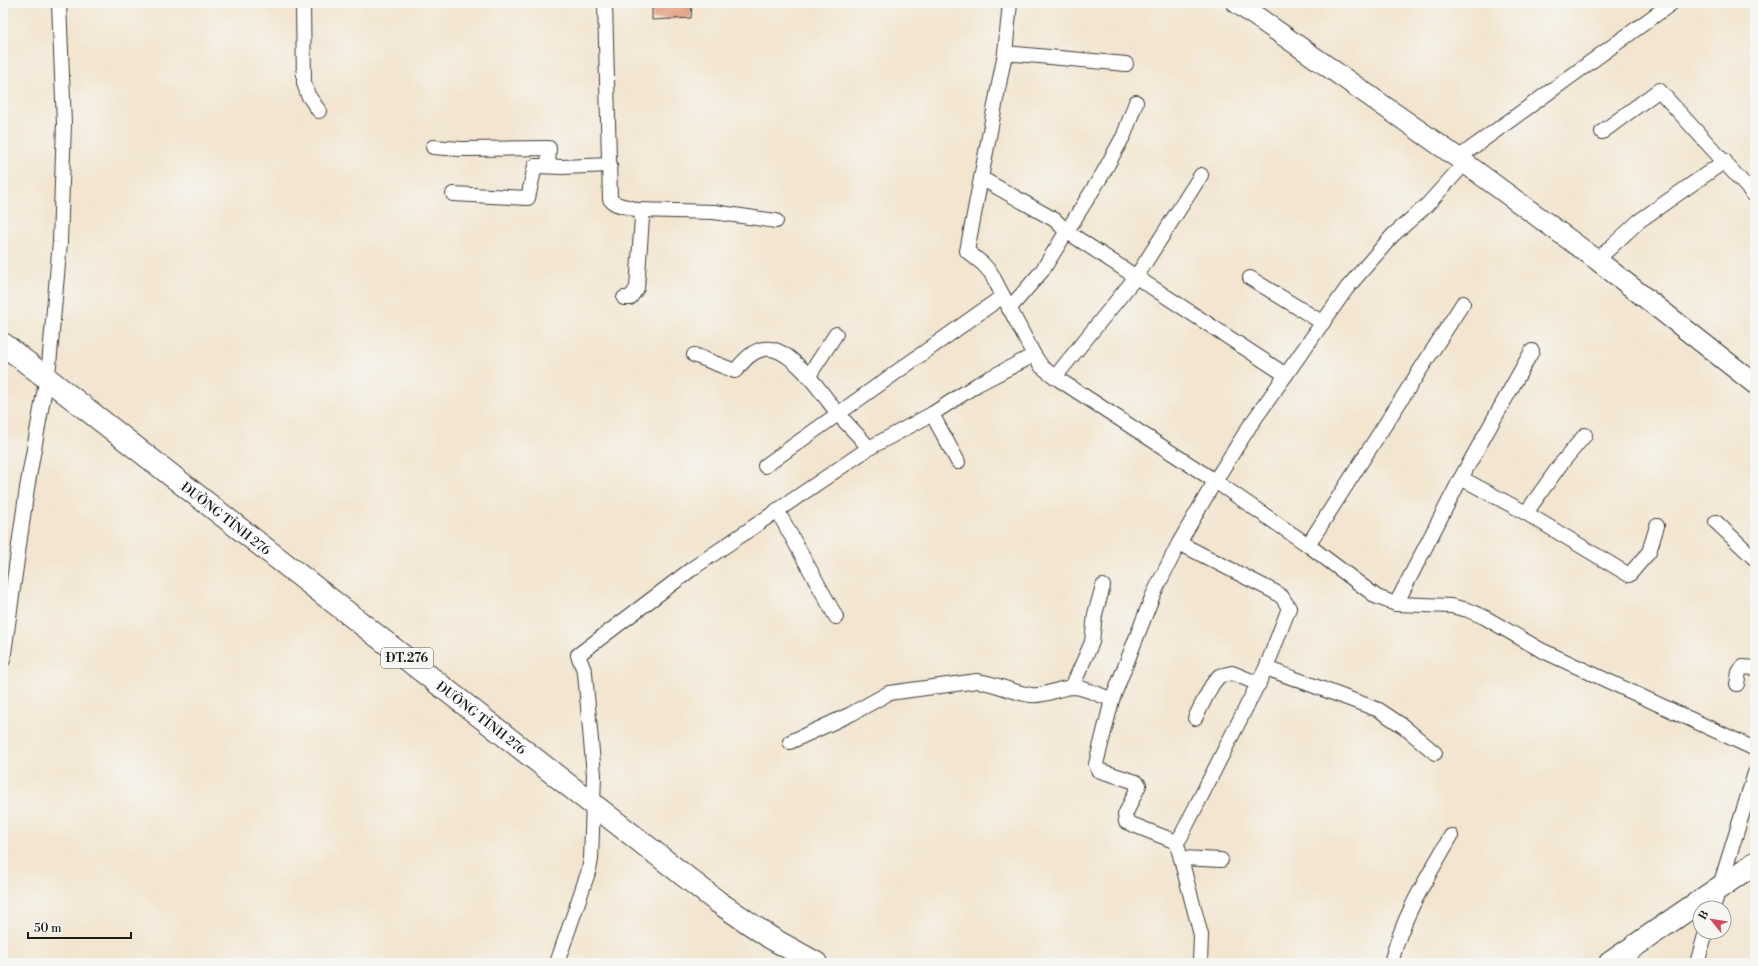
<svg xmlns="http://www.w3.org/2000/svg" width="1758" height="966" viewBox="0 0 1758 966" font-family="'Libre Bodoni',serif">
	<rect width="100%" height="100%" fill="#f6f6f2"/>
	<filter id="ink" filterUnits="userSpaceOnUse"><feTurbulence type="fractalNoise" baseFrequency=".025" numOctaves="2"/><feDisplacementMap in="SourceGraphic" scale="8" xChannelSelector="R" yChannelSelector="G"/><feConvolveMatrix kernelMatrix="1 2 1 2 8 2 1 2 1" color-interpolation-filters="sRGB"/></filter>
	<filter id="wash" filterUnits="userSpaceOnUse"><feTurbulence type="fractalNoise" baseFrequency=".012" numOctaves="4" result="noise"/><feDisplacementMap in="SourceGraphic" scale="16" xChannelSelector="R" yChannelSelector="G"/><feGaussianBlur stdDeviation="0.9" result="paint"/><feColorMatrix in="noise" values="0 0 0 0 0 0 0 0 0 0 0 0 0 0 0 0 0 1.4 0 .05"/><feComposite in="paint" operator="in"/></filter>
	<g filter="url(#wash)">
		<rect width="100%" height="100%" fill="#f3e5cf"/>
		<g id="blocks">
			<polygon fill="#e29b7d" points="652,3 692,3 691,18 652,20"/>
		</g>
	</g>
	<g filter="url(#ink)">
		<use href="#blocks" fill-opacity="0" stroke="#3c3a37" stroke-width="1"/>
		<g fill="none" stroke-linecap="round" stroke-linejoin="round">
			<defs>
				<g id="street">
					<polyline points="303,3 304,83 308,95 319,111"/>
					<path d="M605 3 610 199C617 210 640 203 642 218L637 288 630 298H624"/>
					<polyline points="1010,3 1005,53 967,251 983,264 991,273 1034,355 1042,367 1055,377 1215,481 1308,545 1377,597 1396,604 1451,606 1468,610 1484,617 1541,650 1755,749"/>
					<polyline points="1005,53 1126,64"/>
					<polyline points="1602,132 1659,90 1755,196"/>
					<polyline points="433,147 461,149 549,148 548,166"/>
					<polyline points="1458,158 1672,3"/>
					<polyline points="981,178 1055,220 1066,231 1286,375"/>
					<polyline points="453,194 528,198 535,166 563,167 610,165"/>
					<polyline points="637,210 714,212 776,221"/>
					<polyline points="1597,260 1639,221 1725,161"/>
					<polyline points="1250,278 1323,323"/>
					<polyline points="1009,309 1042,271 1102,175 1124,135 1136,102"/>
					<path d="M694 355 735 371C743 362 751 351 764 349 791 345 823 395 838 414 848 425 859 436 869 448"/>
					<polyline points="808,377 836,334"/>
					<polyline points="1055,377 1136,277 1201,175"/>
					<polyline points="932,414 958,462"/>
					<polyline points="765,466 1003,296"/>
					<polyline points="1461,478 1526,513 1629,575 1649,552 1657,526"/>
					<polyline points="777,510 836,617"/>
					<polyline points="1526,513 1560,465 1585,435"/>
					<polyline points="1716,522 1755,559"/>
					<polyline points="1179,543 1275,592 1282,597 1289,608 1266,668 1180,838 1174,841 1126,822 1125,815 1139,785 1136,782 1101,771 1098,770 1096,764 1112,700 1153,595 1179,543 1215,481 1249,427 1347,288 1393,235 1426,206 1465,163"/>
					<polyline points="1308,545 1463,303"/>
					<polyline points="1396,604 1461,478 1532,351"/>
					<polyline points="3,660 27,488 49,365 60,242 64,124 59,3"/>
					<polyline points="1266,668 1379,710 1403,726 1435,753"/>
					<polyline points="1737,684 1739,672 1743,667 1755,668"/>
					<polyline points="1072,687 1092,642 1095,614 1103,586"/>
					<polyline points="1195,718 1212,685 1219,676 1232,673 1259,684"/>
					<path d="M790 742 851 714 889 693 977 681C996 683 1013 693 1031 695 1046 697 1059 687 1074 687 1086 688 1100 695 1112 700"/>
					<polyline points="1176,840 1201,935 1200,963"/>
					<polyline points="1182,858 1221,860"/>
					<polyline points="1713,908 1755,773"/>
					<polyline points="557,963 589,870 591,859 594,775 585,673 578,655 693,568 869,448 932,414 978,384 1034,355"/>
					<path d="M1391 963C1403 915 1427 878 1451 836"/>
					<polyline points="1697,963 1706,932"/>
				</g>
				<polyline id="secondary" points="1237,3 1458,158 1597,260 1755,384"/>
				<g id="primary">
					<path id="s1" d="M3 344 718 902 771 938 816 963"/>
					<polyline points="1610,963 1755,863"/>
				</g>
			</defs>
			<use href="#street" stroke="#3c3a37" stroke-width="16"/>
			<use href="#secondary" stroke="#3c3a37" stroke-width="22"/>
			<use href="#primary" stroke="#3c3a37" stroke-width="24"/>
			<use href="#street" stroke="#fff" stroke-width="14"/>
			<use href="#secondary" stroke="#fff" stroke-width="20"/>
			<use href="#primary" stroke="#fff" stroke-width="22"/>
		</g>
	</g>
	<g text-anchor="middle" stroke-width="3" stroke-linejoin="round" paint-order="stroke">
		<rect fill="#f6f6f2" stroke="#5d5d5c" stroke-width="1" x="381" y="648" width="52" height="20" rx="3"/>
		<g font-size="12" font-weight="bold" fill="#1c1c1c">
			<text x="407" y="662">ĐT.276</text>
		</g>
		<g font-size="13" fill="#1c1c1c" stroke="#f6f6f2">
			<text dy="5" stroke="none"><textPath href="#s1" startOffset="283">ĐƯỜNG TỈNH 276</textPath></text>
			<text dy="5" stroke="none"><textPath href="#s1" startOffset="607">ĐƯỜNG TỈNH 276</textPath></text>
		</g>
	</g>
	<rect width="1758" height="966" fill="none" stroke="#f6f6f2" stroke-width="16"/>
	<g transform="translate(1712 920) rotate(300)"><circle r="19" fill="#f6f6f2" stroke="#9f9f9c"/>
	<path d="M0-3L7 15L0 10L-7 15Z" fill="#d1495b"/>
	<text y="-6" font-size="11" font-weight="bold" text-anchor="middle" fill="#1c1c1c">B</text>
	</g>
	<path d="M28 932v6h103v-6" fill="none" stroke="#1c1c1c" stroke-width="2"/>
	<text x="34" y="932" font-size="12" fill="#1c1c1c" stroke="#f6f6f2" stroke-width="3" paint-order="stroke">50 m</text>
</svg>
